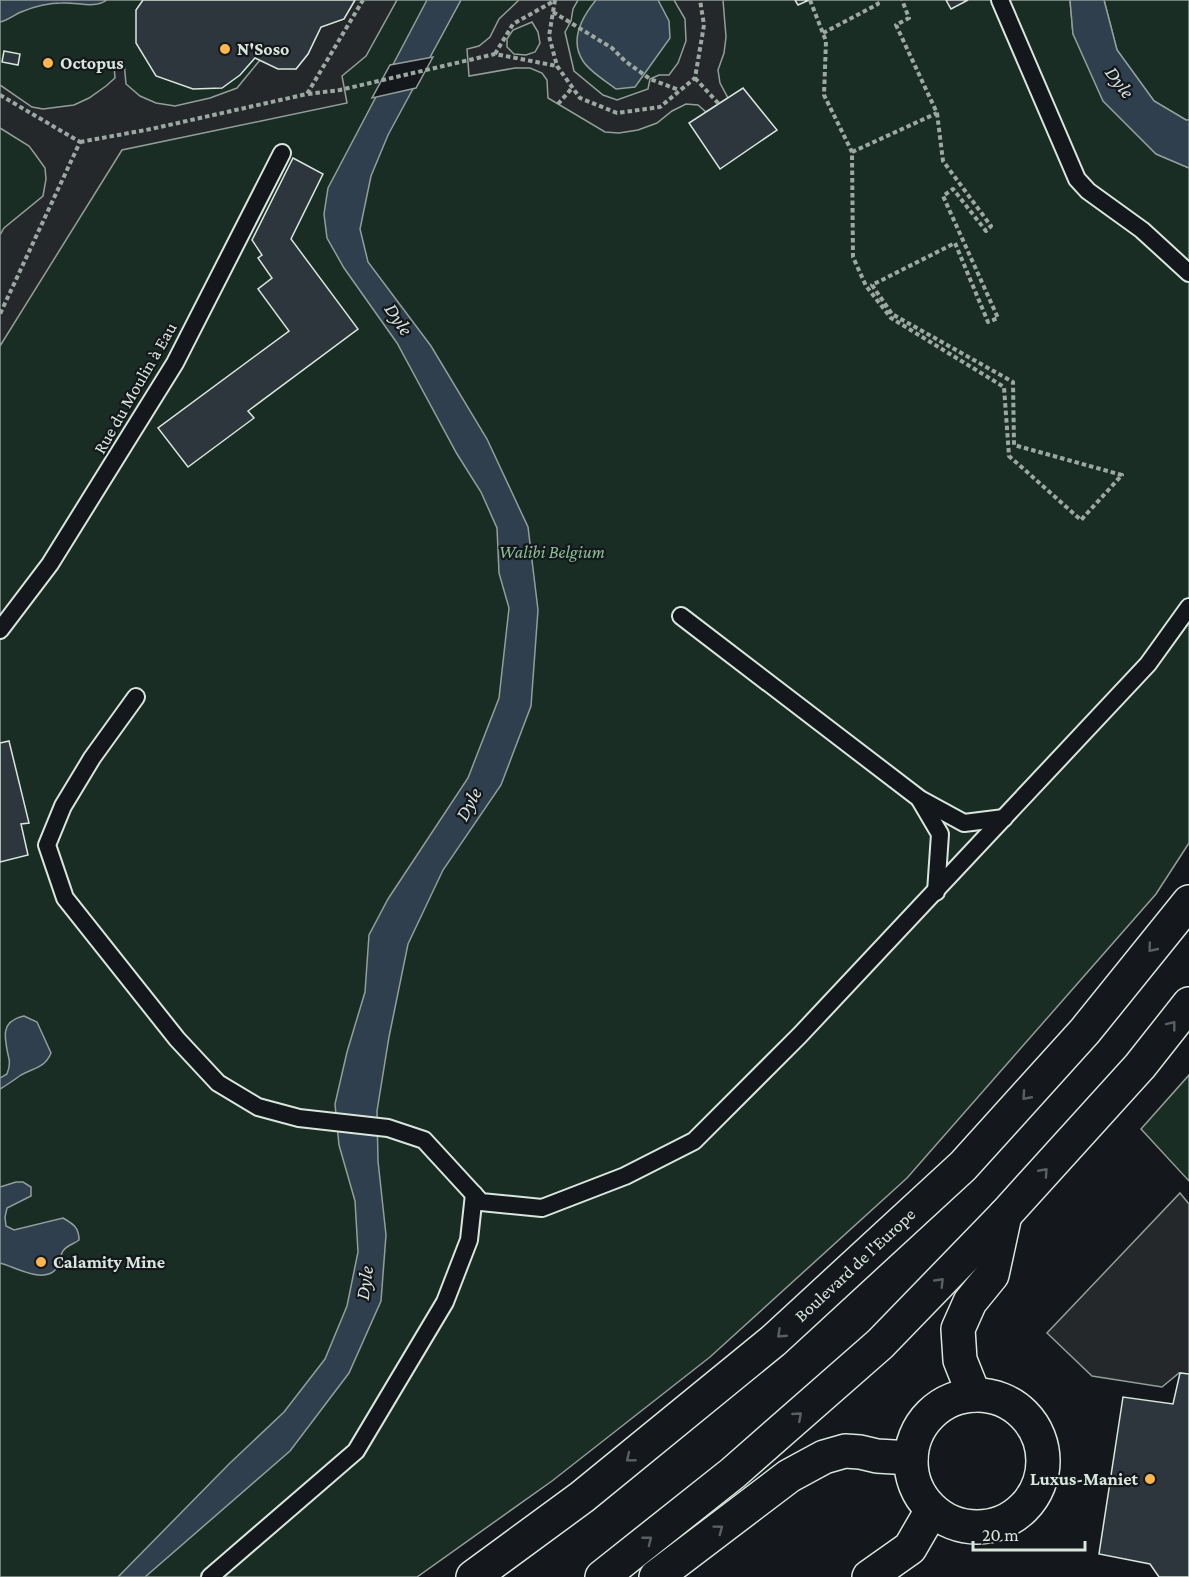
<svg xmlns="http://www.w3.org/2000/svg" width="1189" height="1577" viewBox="0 0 1189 1577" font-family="'Crimson Pro',serif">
	<rect width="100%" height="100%" fill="#14181c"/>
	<g fill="#1a2d24" stroke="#939e99" stroke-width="1.5">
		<polygon points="0,0 1070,0 1073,34 1156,154 1189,168 1189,843 1156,894 907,1178 710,1357 552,1481 417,1577 0,1577"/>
		<polygon points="1104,0 1189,0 1189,120 1186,120 1154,101 1117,50"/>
		<polygon points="1189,1075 1189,1181 1141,1129"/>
	</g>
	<g fill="#24282b" stroke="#939e99" stroke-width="1.5" fill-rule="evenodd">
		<polygon points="355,0 397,0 366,56 342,76 347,103 122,150 0,346 0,235 4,228 43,196 46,179 45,168 35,154 29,146 0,128 0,85 32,107 43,109 74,105 89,98 106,86 115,78 114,66 124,62 126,84 140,96 156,103 175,106 210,98 237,88 260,60 296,69 308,54 321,27 344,19"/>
		<path d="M519 0H578L573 9 571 21 565 32 574 71 603 95 617 100 648 89 650 79 659 75H669L678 63 686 41 685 19 674 0H723L726 37 724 53 718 70 720 83 728 98 706 112 698 105 686 104 672 111 657 123 638 130 619 133 605 132 548 98 547 80 542 73 530 68H515L469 76 467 49 479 46 490 37 499 19ZM532 22 538 32 540 43 535 52 526 55 514 54 507 47V39L513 30Z"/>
		<polygon points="1180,1193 1189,1204 1189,1374 1179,1373 1162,1387 1092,1376 1047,1333"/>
	</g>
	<g fill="#2f3f4d" stroke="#939e99" stroke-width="1.5">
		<path d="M0 0H107C95 9 77 2 62 3 49 3 33 7 21 12 14 15 8 20 0 22Z"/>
		<polygon points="427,0 461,0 388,135 371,176 360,229 368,262 431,346 487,439 528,527 538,610 531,706 501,785 443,870 408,944 389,1037 377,1111 378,1161 386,1235 381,1301 349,1373 290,1451 145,1577 118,1577 229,1464 284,1412 325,1359 347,1306 358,1252 355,1201 339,1145 335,1104 347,1052 365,992 369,935 388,899 468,778 499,698 509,608 499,573 497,528 481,492 457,454 397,343 344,268 327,238 324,214 328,188"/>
		<path d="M596 0H658L669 21 670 38 635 87 616 89C606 81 590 72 583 61 569 40 582 17 596 0Z"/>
		<polygon points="1070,0 1104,0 1117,50 1154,101 1186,120 1189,120 1189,168 1156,154 1103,101 1073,34"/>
		<path d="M24 1016 37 1022 51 1053C45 1068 33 1068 21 1075 14 1080 7 1085 0 1089V1078L7 1074C9 1069 10 1064 9 1059 4 1037 0 1021 24 1016Z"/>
		<path d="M16 1182H23L31 1187V1196L7 1208 5 1217 6 1226 14 1230 63 1218C73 1224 79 1227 79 1240 74 1244 67 1245 63 1251 60 1255 61 1261 59 1265 47 1287 16 1267 0 1263V1187Z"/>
	</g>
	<polygon fill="#14181c" stroke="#939e99" stroke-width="1.5" points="433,57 416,88 372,98 390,65"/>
	<g fill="#2c363c" stroke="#d8e6dc" stroke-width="1.5">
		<polygon points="143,0 355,0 344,19 321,27 308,54 296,69 278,69 255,58 240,75 222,88 193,89 156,76 136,43 136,10"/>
		<polygon points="795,0 809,0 798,5"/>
		<polygon points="946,0 968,0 951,9"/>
		<polygon points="4,51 20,54 18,65 2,62"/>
		<polygon points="743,88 777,130 720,169 689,123"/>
		<polygon points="293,158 323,174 291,239 358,329 248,411 254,418 188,467 158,428 289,331 258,289 272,278 258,258 262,255 252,240"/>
		<polygon points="9,741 29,823 21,824 28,855 0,862 0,743"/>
		<polygon points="1180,1373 1189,1374 1189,1577 1159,1577 1150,1564 1099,1554 1123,1397 1173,1404"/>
	</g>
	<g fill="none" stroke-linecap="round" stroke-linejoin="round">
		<defs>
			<g id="service">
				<polyline points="1000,0 1077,179 1088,191 1142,230 1189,273"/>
				<polyline points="681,616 920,799 964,823 1004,818"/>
				<polyline points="0,630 50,564 175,363 282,153"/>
				<polyline points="136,697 92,758 63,806 47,845 65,898 177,1039 218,1083 258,1107 299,1118 388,1128 424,1140 481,1202 542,1208 625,1176 694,1141 800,1035 1148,664 1189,607"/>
				<polyline points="920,800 940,834 936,892"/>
				<polyline points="210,1577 356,1451 445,1302 469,1240 474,1194"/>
			</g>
			<g id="minor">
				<circle cx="977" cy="1461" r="66"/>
				<polyline points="869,1577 910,1548 932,1510"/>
			</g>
			<g id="trunk">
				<polyline points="974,1395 960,1360 958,1329 970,1302 992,1275 1005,1215"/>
				<polyline points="473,1577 582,1497 773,1341 963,1166 1085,1031 1189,902"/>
				<polyline points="602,1577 733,1473 880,1344 1005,1215 1140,1066 1189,1004"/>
				<polyline points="656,1577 789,1476 824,1457 845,1451 860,1452 877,1456 911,1458"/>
			</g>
		</defs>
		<use href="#service" stroke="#d8e6dc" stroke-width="20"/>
		<use href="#minor" stroke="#d8e6dc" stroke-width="36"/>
		<use href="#trunk" stroke="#d8e6dc" stroke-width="36"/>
		<g stroke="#9da8a2" stroke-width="4" stroke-dasharray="4.5 3" stroke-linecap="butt">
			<polyline points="555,0 549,36 557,66 580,98 617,113 660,107 695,78 704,25 700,0"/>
			<polyline points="810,0 826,41 824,95 852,152 853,257 866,286 891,318 1004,387 1009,456 1081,520 1122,475 1014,445 1013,382 892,314 872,285 955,243 988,322 998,318 943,196 953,189 986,231 991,226 943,161 937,113 896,25 909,18 902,0"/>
			<polyline points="553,12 612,48 625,61 650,79 679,90"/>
			<polyline points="823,33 878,4 876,0"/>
			<polyline points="495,54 513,24 554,1"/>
			<polyline points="695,78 719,104"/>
			<polyline points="308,94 340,90 495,54 557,66"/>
			<polyline points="0,95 80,142 0,314"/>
			<polyline points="558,104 572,88"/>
			<polyline points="80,142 151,129 307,94 363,0"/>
			<polyline points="852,152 937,113"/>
		</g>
		<use href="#service" stroke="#14181c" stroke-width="16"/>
		<use href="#minor" stroke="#14181c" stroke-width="33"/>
		<use href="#trunk" stroke="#14181c" stroke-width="33"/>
	</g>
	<defs><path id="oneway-chevron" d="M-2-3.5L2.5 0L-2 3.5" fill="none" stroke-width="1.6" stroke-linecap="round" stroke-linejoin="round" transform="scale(1.5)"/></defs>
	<g stroke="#59605f">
		<use href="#oneway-chevron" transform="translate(1152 948) rotate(129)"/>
		<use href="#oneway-chevron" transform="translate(1172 1025) rotate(-52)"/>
		<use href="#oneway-chevron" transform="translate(1026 1096) rotate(132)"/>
		<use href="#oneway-chevron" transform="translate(1044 1172) rotate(-48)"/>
		<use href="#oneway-chevron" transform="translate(940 1282) rotate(-46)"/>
		<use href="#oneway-chevron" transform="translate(781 1334) rotate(137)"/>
		<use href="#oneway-chevron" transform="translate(798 1416) rotate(-41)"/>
		<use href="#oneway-chevron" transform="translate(630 1458) rotate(141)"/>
		<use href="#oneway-chevron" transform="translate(719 1529) rotate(-37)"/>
		<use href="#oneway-chevron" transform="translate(648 1540) rotate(-38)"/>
	</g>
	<g fill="#ffb74d" stroke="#14181c" stroke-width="2">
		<circle cx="225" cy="49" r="6"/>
		<circle cx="48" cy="63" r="6"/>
		<circle cx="41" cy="1262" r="6"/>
		<circle cx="1150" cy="1479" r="6"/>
	</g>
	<g text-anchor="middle" stroke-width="4.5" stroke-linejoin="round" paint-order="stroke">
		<g font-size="18" font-weight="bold" fill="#d8e6dc" stroke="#14181c" text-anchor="start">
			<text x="237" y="55">N'Soso</text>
			<text x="60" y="69">Octopus</text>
			<text x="53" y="1268">Calamity Mine</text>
			<text x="1138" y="1485" text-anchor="end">Luxus-Maniet</text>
		</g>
		<g font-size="18" fill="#d8e6dc" stroke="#14181c">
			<text transform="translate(135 388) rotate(-60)" y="6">Rue du Moulin à Eau</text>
			<text transform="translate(855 1265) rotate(-43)" y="6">Boulevard de l'Europe</text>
		</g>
		<g font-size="18" font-style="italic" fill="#8ac095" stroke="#14181c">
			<text x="552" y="558">Walibi Belgium</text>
		</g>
		<g font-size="20" font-style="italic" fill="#d8e6dc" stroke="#14181c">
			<text transform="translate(1120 82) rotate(53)" y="7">Dyle</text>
			<text transform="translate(399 319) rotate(56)" y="7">Dyle</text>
			<text transform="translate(468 804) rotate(-62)" y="7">Dyle</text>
			<text transform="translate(364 1283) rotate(-82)" y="7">Dyle</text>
		</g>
	</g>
	<path d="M973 1541v9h112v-9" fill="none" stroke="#d8e6dc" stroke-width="3"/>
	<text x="982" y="1541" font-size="18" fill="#d8e6dc" stroke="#14181c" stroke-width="4.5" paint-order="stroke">20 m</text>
</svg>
